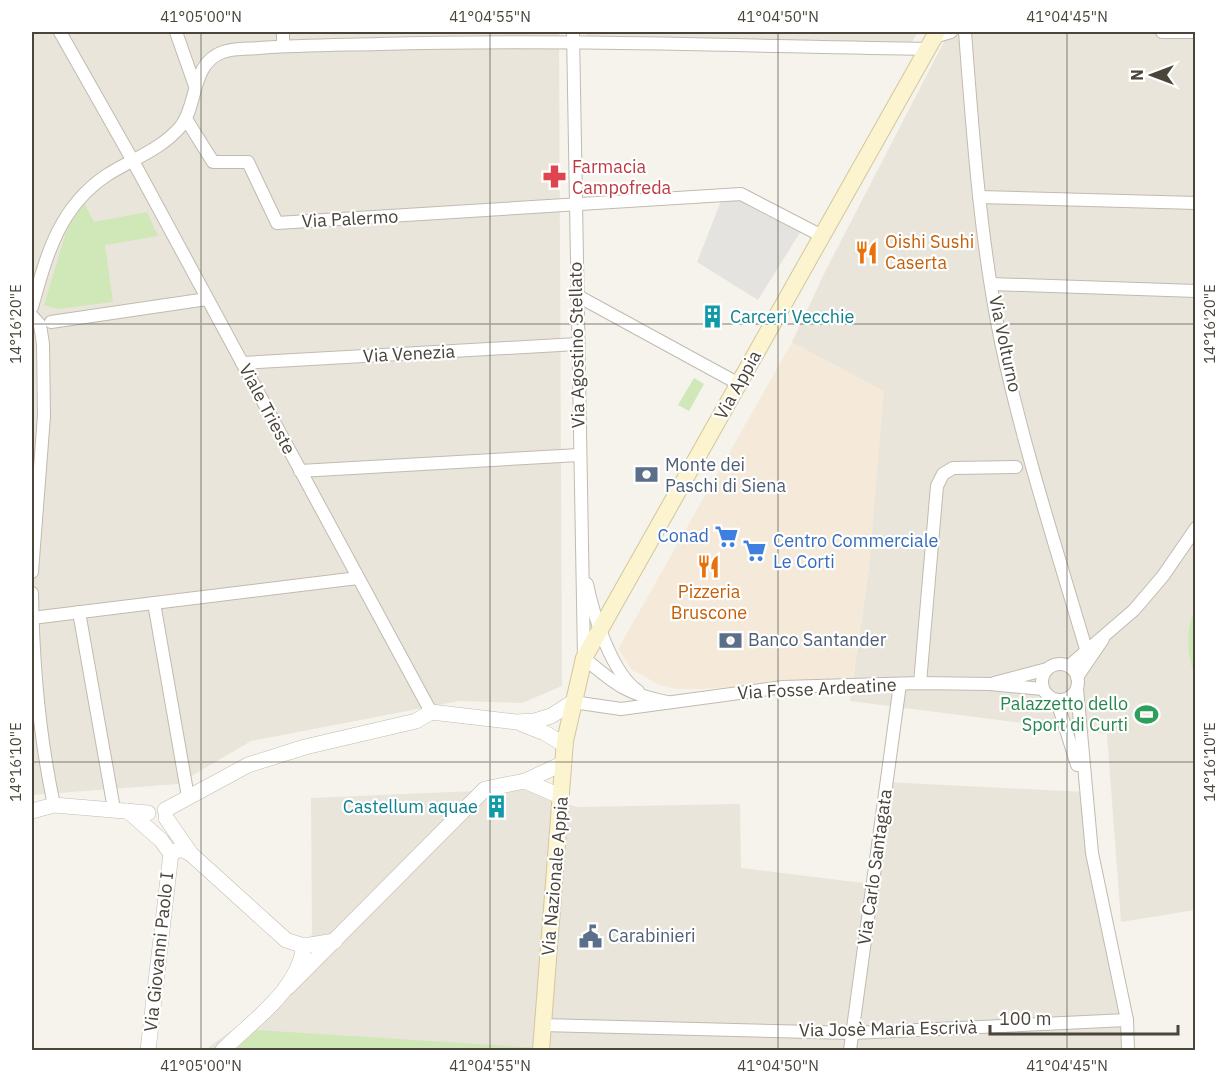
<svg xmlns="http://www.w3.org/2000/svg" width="1227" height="1082" viewBox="0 0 1227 1082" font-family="'IBM Plex Sans',sans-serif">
	<rect width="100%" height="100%" fill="#f5f3ec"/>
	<g fill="#e9e5db">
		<polygon points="32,32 559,32 562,686 522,703 459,701 251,741 178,784 32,795"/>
		<polygon points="586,32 918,32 912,42 586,40"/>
		<polygon points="949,32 1195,32 1195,910 1121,922 1107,734 850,701 869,568 792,342 826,270"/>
		<polygon points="886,782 1085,792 1128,1050 205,1050 281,994 312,934 311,798 522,789 577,807 740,804 741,868 871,884"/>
	</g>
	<polygon fill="#f5ead9" points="792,342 884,391 869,568 853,678 703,689 676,689 660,685 632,670 618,649"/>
	<g fill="#d0e7b8">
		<polygon points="84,203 94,222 147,212 158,236 105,245 113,302 58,309 44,305 67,229"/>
		<polygon points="694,378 704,384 689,411 678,405"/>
		<path d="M1195 610V678C1188 655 1184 632 1195 610Z"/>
		<polygon points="256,1030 541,1048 541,1050 234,1050"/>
	</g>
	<polygon fill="#e5e3e0" points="741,194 804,226 758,300 697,262 723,196"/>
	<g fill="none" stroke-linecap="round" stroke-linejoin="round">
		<defs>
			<g id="minor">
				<polyline points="60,32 133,161 431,712"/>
				<polyline points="176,32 195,86"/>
				<polyline points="283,32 283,46"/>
				<path d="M573 32 584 658C615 684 626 694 667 702"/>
				<path d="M965 32C973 135 980 240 1001 342 1023 446 1056 547 1086 649"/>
				<polyline points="1162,32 1196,32"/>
				<polyline points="934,37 951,32"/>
				<polyline points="186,119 213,162 248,162 277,223 741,194 822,236"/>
				<polyline points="979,197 1196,203"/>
				<polyline points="992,284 1196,291"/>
				<polyline points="576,295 739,384"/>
				<path d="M32 307C47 254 59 207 107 175 132 159 161 150 181 126 198 104 191 63 223 52 234 48 248 49 259 48 299 45 339 45 379 44 562 39 745 46 928 49"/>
				<polyline points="32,316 40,325 43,344 44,416 32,572"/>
				<polyline points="51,322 207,299"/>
				<polyline points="242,363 577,344"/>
				<polyline points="300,471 579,455"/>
				<path d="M587 584C593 614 612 674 638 691"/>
				<path d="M32 593C33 665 39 735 54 805"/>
				<polyline points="154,603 188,797"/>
				<polyline points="79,612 114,809"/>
				<polyline points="32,618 358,578"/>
				<circle cx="1060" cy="682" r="18"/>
				<polyline points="1069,666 1134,610 1163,576 1196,528"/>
				<polyline points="1077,677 1103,639"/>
				<polyline points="920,683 937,486 943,474 953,468 1016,467"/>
				<polyline points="994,683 1047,669"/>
				<polyline points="1077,689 1092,853 1127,1020 1128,1050"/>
				<polyline points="1057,701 1077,765"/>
				<polyline points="573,702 621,709 783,687 920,683 990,684 1043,689"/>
				<polyline points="542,1025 853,1033 1127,1020"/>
				<polyline points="850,1050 900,684"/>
			</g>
			<g id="tertiary">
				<polyline points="522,724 545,733 565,745"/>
				<polyline points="525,781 562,797"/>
				<polyline points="165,810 248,765 305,747 416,721 431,712 516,722 535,721 551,716 573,702"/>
				<polyline points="32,811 54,805 148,813"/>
				<polyline points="128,811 161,840 171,854"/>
				<polyline points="166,818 191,854 286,940 304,946 335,941"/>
				<polyline points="288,987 485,789 525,781 564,763"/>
				<polyline points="148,1050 171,853 181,849 191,854"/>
				<path d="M223 1050C253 1020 298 991 304 946"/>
			</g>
			<polyline id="secondary" points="541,1050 565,741 584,658 937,32"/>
		</defs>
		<use href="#minor" stroke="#c1bbaf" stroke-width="14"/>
		<use href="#tertiary" stroke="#c1bbaf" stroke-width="16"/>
		<use href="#secondary" stroke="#d2c79e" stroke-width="18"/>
		<use href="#minor" stroke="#fff" stroke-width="12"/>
		<use href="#tertiary" stroke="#fff" stroke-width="15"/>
		<use href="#secondary" stroke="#fcf3cf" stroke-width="16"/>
	</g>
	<path fill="none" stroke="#4a443a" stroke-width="1.5" stroke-opacity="0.45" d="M201 32V1050M490 32V1050M778 32V1050M1067 32V1050M32 324H1196M32 762H1196"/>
	<defs>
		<symbol id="pharmacy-bare" viewBox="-9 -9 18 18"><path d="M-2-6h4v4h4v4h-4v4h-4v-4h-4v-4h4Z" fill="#e0444e" stroke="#fff" stroke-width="2.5" paint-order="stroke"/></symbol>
		<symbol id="restaurant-bare" viewBox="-9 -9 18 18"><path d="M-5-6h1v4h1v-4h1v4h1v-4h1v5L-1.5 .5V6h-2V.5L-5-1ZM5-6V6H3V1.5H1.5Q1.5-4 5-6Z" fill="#e8710a" stroke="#fff" stroke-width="2.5" paint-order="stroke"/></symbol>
		<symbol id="building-bare" viewBox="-9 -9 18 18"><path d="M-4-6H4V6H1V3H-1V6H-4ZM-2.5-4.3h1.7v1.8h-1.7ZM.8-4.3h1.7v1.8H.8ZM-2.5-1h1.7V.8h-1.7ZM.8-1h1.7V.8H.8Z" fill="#0f9aa8" stroke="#fff" stroke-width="2.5" paint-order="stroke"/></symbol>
		<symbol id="bank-bare" viewBox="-9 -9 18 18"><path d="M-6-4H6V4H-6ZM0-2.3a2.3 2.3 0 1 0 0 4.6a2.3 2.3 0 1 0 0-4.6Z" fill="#5c6f8a" stroke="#fff" stroke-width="2.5" paint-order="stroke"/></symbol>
		<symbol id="supermarket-bare" viewBox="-9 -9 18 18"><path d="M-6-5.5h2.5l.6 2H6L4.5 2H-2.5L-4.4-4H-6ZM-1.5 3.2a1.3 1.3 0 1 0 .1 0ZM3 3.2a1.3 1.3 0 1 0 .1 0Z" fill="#3f7fe0" stroke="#fff" stroke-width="2.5" paint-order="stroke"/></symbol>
		<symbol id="stadium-bare" viewBox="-9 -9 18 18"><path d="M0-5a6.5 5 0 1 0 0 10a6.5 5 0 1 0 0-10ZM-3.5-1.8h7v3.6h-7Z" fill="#2e9e5b" stroke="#fff" stroke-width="2.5" paint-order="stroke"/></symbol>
		<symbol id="civic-bare" viewBox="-9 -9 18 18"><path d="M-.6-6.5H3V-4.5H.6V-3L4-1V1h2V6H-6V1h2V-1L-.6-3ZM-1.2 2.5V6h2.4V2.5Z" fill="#5c6f8a" stroke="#fff" stroke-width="2.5" paint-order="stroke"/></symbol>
	</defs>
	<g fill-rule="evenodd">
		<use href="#pharmacy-bare" x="538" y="160" width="33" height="33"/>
		<use href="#restaurant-bare" x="850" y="236" width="33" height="33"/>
		<use href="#building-bare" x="696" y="300" width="33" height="33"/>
		<use href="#bank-bare" x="630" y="458" width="33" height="33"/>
		<use href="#supermarket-bare" x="710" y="520" width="33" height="33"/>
		<use href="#supermarket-bare" x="738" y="534" width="33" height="33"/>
		<use href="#restaurant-bare" x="692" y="550" width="33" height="33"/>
		<use href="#bank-bare" x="714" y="624" width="33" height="33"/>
		<use href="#stadium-bare" x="1130" y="698" width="33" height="33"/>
		<use href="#building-bare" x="480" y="790" width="33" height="33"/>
		<use href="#civic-bare" x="574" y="920" width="33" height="33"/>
	</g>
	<g text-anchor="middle" stroke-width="4.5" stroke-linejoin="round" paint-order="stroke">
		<g font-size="18" fill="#be3a42" stroke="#fff" text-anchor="start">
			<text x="572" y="173">Farmacia<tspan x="572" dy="21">Campofreda</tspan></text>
		</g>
		<g font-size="18" fill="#4a443a" stroke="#fff">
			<text transform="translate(350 219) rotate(-3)" y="6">Via Palermo</text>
			<text transform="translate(1005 344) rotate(78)" y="6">Via Volturno</text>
			<text transform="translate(577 345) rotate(-91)" y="6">Via Agostino Stellato</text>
			<text transform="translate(409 354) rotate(-3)" y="6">Via Venezia</text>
			<text transform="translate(738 385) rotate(-61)" y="6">Via Appia</text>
			<text transform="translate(267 409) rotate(62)" y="6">Viale Trieste</text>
			<text transform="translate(817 689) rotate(-3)" y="6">Via Fosse Ardeatine</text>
			<text transform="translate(875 867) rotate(-82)" y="6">Via Carlo Santagata</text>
			<text transform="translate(555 876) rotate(-85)" y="6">Via Nazionale Appia</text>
			<text transform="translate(159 952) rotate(-84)" y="6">Via Giovanni Paolo I</text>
			<text transform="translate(888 1029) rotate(-1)" y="6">Via Josè Maria Escrivà</text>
		</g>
		<g font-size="18" fill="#c56008" stroke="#fff" text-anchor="start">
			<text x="885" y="248">Oishi Sushi<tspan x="885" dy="21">Caserta</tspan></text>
			<text x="709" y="598" text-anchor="middle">Pizzeria<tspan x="709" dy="21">Bruscone</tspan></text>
		</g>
		<g font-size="18" fill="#0d838f" stroke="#fff" text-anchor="start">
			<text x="730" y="323">Carceri Vecchie</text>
			<text x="478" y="813" text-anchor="end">Castellum aquae</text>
		</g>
		<g font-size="18" fill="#4e5e75" stroke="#fff" text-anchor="start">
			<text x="665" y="471">Monte dei<tspan x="665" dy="21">Paschi di Siena</tspan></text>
			<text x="748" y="646">Banco Santander</text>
			<text x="608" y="942">Carabinieri</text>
		</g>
		<g font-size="18" fill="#366cbe" stroke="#fff" text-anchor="end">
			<text x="709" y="542">Conad</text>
			<text x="773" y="547" text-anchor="start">Centro Commerciale<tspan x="773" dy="21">Le Corti</tspan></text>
		</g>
		<g font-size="18" fill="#27864d" stroke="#fff" text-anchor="end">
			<text x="1128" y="710">Palazzetto dello<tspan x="1128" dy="21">Sport di Curti</tspan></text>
		</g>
	</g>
	<rect width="1227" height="1082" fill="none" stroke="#ffffff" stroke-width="66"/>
	<g transform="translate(1152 75) rotate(270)" stroke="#ffffff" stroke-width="4.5" paint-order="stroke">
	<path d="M0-4.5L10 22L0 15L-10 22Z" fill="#4a443a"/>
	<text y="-9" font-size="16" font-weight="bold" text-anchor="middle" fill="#4a443a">N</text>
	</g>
	<path d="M990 1025v9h188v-9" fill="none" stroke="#4a443a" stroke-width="3"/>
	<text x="999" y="1025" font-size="18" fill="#4a443a" stroke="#ffffff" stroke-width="4.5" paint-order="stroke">100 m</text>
	<rect x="33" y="33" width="1161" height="1016" fill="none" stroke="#4a443a" stroke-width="2"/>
	<g font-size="15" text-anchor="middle" fill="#4a443a">
		<text x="201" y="22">41°05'00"N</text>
		<text x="490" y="22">41°04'55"N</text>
		<text x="778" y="22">41°04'50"N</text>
		<text x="1067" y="22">41°04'45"N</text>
		<text transform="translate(1210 324) rotate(-90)" y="5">14°16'20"E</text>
		<text transform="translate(16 324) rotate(-90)" y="5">14°16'20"E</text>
		<text transform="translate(1210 762) rotate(-90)" y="5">14°16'10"E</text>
		<text transform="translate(16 762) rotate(-90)" y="5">14°16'10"E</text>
		<text x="201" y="1071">41°05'00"N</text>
		<text x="490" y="1071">41°04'55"N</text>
		<text x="778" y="1071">41°04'50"N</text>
		<text x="1067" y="1071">41°04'45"N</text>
	</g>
</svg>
